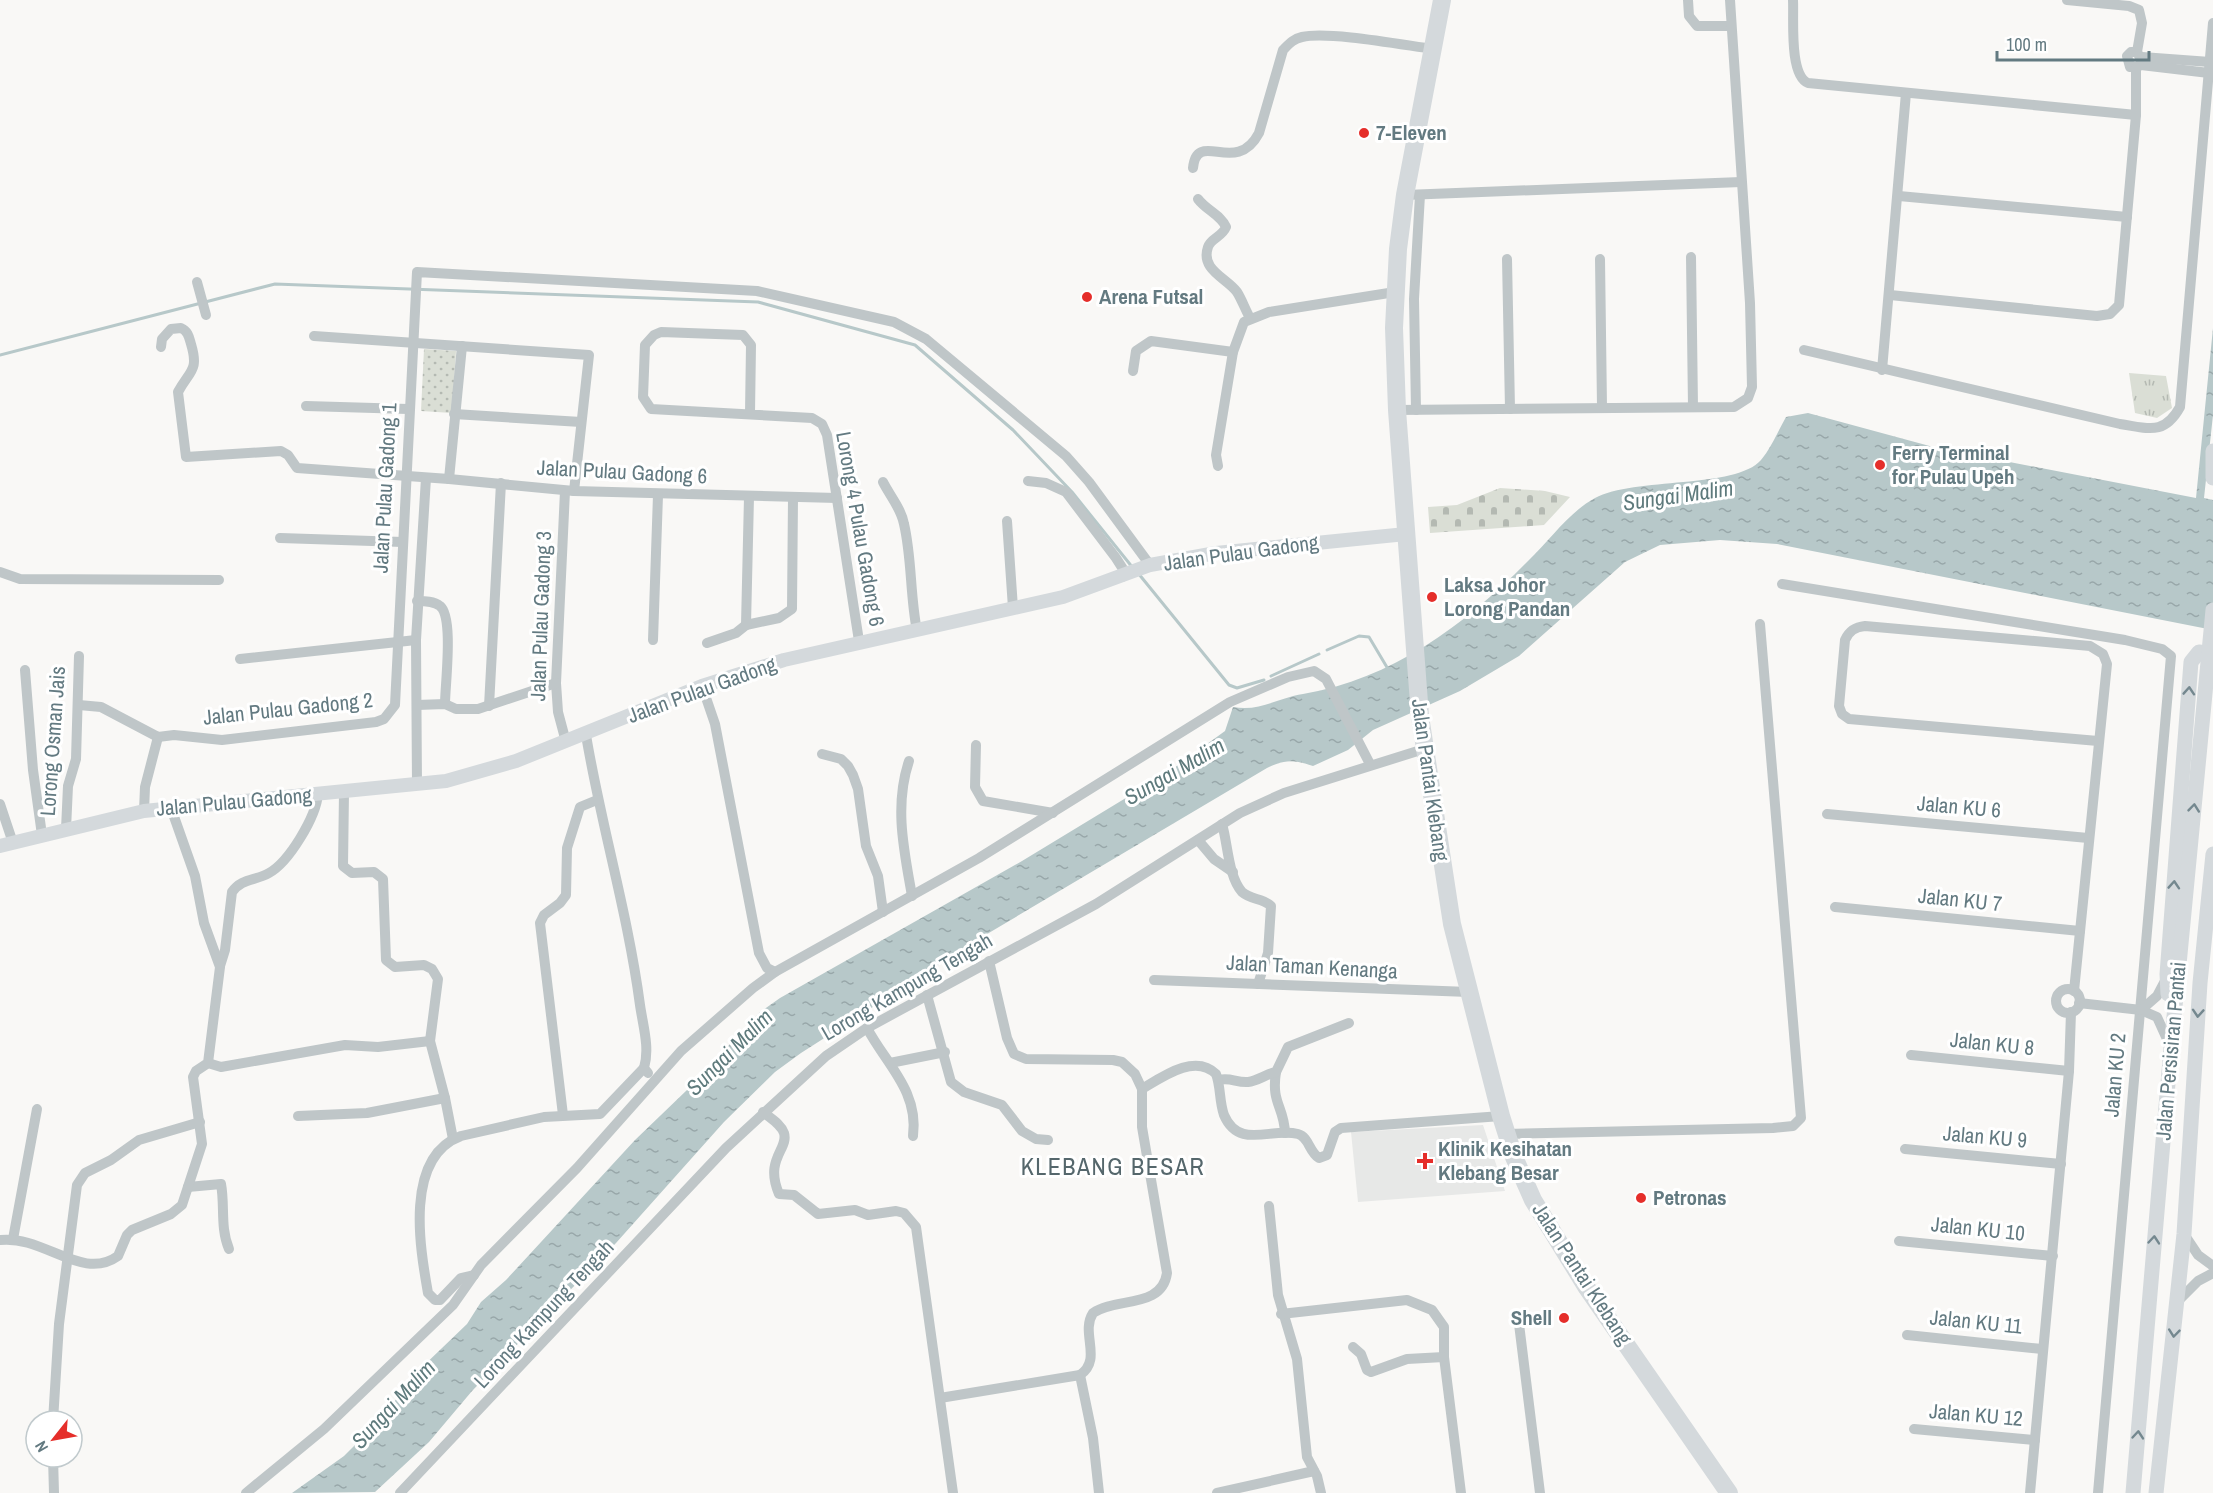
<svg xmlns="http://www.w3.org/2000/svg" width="2213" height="1493" viewBox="0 0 2213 1493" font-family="'Archivo Narrow',sans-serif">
	<defs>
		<pattern id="grass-tufts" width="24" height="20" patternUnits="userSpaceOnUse" patternTransform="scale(1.5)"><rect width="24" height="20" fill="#daded5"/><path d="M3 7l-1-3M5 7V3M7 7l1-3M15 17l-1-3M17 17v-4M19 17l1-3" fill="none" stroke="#b4b9b2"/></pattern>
		<pattern id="cemetery-stones" width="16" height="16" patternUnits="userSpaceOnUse" patternTransform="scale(1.5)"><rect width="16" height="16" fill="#daded5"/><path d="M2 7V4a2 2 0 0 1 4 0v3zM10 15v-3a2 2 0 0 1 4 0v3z" fill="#b4b9b2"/></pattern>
		<pattern id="park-dots" width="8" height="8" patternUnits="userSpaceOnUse" patternTransform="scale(1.5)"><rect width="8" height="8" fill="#daded5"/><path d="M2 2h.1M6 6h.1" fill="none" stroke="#b4b9b2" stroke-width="1.8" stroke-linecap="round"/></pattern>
		<pattern id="water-ripples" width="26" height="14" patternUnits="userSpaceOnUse" patternTransform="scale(1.5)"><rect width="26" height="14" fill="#b7c8c9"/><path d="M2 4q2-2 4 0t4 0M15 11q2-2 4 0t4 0" fill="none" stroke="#98a7a9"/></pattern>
	</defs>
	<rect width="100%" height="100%" fill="#f9f8f6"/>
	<polygon fill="#e7e8e7" points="1483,1125 1505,1191 1358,1202 1351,1132"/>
	<polygon fill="url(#grass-tufts)" points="2129,373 2166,376 2172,408 2157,418 2135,413"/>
	<polygon fill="url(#cemetery-stones)" points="1500,488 1545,491 1570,497 1544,525 1430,533 1428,507 1457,505"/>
	<polygon fill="url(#park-dots)" points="424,349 456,351 452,413 421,411"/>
	<path fill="url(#water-ripples)" d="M2213 328V415L2204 498 2213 500V630L1777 544 1720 540 1660 545 1625 562 1519 656 1460 691 1373 730 1348 750 1313 766C1295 760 1285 759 1267 768L982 937 801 1053 775 1072 724 1122 616 1243 472 1391 429 1442 375 1492 292 1493 344 1456 381 1419 416 1373 467 1324 481 1302 506 1280 635 1140 687 1090 759 1013 780 998 1022 861 1167 773 1225 731 1233 707C1260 712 1277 698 1303 694 1393 679 1466 624 1529 560 1550 540 1569 512 1595 498 1634 477 1736 489 1761 460 1771 448 1778 431 1786 417L1808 413 1937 448 2196 498Z"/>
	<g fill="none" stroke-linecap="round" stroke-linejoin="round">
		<g stroke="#b7c8c9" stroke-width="3">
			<polyline points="0,355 275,284 758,302 915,345 1013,430 1072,492 1133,568"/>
			<polyline points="1138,573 1229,685 1237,688 1264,680"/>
			<polyline points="1327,650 1359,636 1369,637 1388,669"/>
			<polyline points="1271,676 1319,654"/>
		</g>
		<g stroke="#bfc6c8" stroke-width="10">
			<polyline points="1688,0 1689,16 1697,26 1731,26"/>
			<path d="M1793 0C1794 19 1789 75 1808 83L2136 115"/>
			<polyline points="2067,0 2129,6 2139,10 2142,23 2137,52 2142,61 2139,66 2130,67 2127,56 2131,52 2137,52"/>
			<polyline points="2142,57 2210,62 2213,64"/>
			<polyline points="2141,65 2209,73 2213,71"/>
			<path d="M1193 168C1197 128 1236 177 1259 133L1283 50C1289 44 1293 39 1302 37 1328 31 1403 45 1433 49"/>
			<polyline points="1405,195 1741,182"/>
			<polyline points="1899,196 2127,217"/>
			<path d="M1198 199C1206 210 1221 215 1226 227 1222 237 1211 238 1208 247 1200 270 1227 278 1237 292 1242 300 1245 309 1250 318"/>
			<polyline points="1691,257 1693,407"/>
			<polyline points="1507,259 1510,409"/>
			<polyline points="1600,259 1602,407"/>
			<polyline points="197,282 206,315"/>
			<polyline points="1890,295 2097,316 2110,314 2119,305 2136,115 2136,68"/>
			<polyline points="314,336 589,355 574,491"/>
			<path d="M161 347 162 339 171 329 181 328C188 331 189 337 191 344 199 371 190 370 178 392L186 457 281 451 288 455 297 468 449 479 574 491 837 498"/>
			<path d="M1804 350 2120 424C2148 428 2164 436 2180 407L2213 23"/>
			<polyline points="1882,370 1906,93"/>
			<polyline points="1133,371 1136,351 1151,341 1233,352"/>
			<polyline points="306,406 408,409"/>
			<polyline points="1397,410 1734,407 1748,398 1752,387 1750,303 1730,0"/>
			<polyline points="1416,410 1414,299 1420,195"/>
			<polyline points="750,413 751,345 743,335 661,332 654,335 645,345 643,397 651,409 812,418 822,424 827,435 859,641"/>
			<polyline points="454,414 581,422"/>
			<polyline points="1218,466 1216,455 1233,352 1244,322 1269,312 1395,292"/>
			<polyline points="449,479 462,346"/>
			<polyline points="1028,481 1046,483 1066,492 1116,558 1123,569 1122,577"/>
			<path d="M883 482C890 496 901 508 904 524 912 558 910 596 917 631"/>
			<polyline points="565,491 556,683 558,712 566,742"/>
			<polyline points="1007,521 1013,608"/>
			<polyline points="280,538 403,542"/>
			<polyline points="0,572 20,579 219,580"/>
			<polyline points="1782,584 2125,640 2162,649 2171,656 2098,1493"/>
			<path d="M417 601C425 601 434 601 440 606 454 617 445 685 445 704"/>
			<polyline points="746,625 779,618 792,609 793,498"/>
			<polyline points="653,640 658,495"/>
			<polyline points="707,643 736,633 746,625 749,497"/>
			<polyline points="240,659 416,640"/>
			<polyline points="25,670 33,770 42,835"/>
			<polyline points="702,686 715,724 759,953 767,968 775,972"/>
			<polyline points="79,705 101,707 158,737 174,735 222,740 376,722 384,719 395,705 417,272 757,291 894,322 926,339 1066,456 1089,482 1150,565"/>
			<polyline points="417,705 445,704 456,709 478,709 556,683"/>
			<polyline points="489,706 501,483"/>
			<path d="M586 735C601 825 628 914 640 1005 643 1026 650 1048 644 1068L648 1073"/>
			<polyline points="976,745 975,787 983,801 1053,813"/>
			<polyline points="822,754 841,759 848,766 853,775 858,789 866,846 878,876 883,912"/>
			<path d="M909 761C894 806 904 850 912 896"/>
			<polyline points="417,785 416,640 426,478"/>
			<polyline points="344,792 343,866 352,873 374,872 383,879 386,960 395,967 424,965 432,969 438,979 430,1041 445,1098 453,1139"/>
			<polyline points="0,804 13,843"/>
			<polyline points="144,811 145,787 158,737"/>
			<polyline points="1827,814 2088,838"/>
			<path d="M1222 824C1228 844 1228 876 1242 892 1251 900 1263 898 1271 906L1268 953 1258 984"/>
			<polyline points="66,829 68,786 76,759 79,656"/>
			<polyline points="1198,840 1214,859 1233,872"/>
			<polyline points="1835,907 2080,931"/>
			<path d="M220 966 225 950 232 892C242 878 255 881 269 873 289 862 316 817 318 794"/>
			<polyline points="1154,980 1469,992"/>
			<circle cx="2068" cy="1001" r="12"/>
			<path d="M2074 991 2107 664 2103 654 2090 646 1865 626C1855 627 1849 631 1845 640L1839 706 1842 714 1849 719 2098 741"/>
			<polyline points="927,995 951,1082 964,1092 1002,1105 1022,1131 1036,1139 1048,1140"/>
			<polyline points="2079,1003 2141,1010 2157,1017 2171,1048"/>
			<polyline points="2141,1010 2157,996 2166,979"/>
			<path d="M867 1028C886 1064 919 1091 913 1136"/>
			<polyline points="1911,1055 2069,1071"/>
			<polyline points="208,1063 221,1067 345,1045 378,1047 430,1041"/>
			<polyline points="890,1063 945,1052"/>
			<path d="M1276 1072C1271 1104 1284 1106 1285 1133"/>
			<path d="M1219 1080C1230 1077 1237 1083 1248 1082 1258 1081 1266 1074 1276 1072L1288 1047 1349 1023"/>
			<path d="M1142 1089C1162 1077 1195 1053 1216 1074 1221 1087 1219 1101 1224 1115 1239 1150 1271 1127 1298 1134 1309 1137 1309 1152 1319 1158L1327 1155 1335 1132 1341 1128 1501 1116"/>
			<path d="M763 1112C770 1118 781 1124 784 1133 789 1149 764 1159 779 1194L794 1195 818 1214 855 1210 868 1215 896 1211 904 1213 916 1227 953 1493"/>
			<polyline points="563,1115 540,923 544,915 560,903 566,895 567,848 580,807 597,800"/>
			<polyline points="298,1116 367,1113 445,1098"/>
			<polyline points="1506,1134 1773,1128 1793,1126 1801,1118 1760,624"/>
			<polyline points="1905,1149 2061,1164"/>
			<path d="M188 1187 221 1184C225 1205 220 1228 229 1249"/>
			<polyline points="1269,1206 1278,1295 1297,1359 1307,1457 1317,1476 1321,1493"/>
			<polyline points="2184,1234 2198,1255 2213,1266"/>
			<polyline points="13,1239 37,1109"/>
			<path d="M0 1240C44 1235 82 1282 118 1256L127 1235 132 1230 171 1214 182 1205 202 1144 193 1077 196 1071 208 1063 220 967 204 923 195 876 171 808"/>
			<polyline points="1899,1241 2053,1256"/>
			<path d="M474 1275 461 1278 440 1300H435L428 1293C420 1248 404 1157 461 1136L544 1117 600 1114 644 1068"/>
			<polyline points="2177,1302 2198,1281 2213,1273"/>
			<polyline points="1281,1314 1407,1300 1432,1310 1444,1327 1444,1357 1461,1493"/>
			<polyline points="1518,1316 1540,1493"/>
			<polyline points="1907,1335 2042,1349"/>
			<polyline points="1353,1347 1361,1354 1367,1370 1371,1372 1407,1359 1444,1357"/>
			<polyline points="1080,1375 1093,1438 1099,1493"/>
			<path d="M940 1398 1080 1375C1103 1359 1080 1333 1093 1313 1116 1297 1162 1309 1167 1273L1142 1127V1089L1135 1074 1122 1062 1113 1060 1026 1059 1014 1054 1007 1038 989 961"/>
			<polyline points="53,1421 59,1324 77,1185 85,1173 111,1160 139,1140 200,1122"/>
			<polyline points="1914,1429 2035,1440"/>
			<polyline points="53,1457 54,1493"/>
			<polyline points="246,1493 324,1429 453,1305 481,1265 577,1168 681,1051 753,988 775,972 979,858 1230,702 1288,677 1314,671 1326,679 1370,764"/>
			<polyline points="400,1493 726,1148 826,1056 867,1028 1096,904 1240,813 1284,793 1424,749"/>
			<polyline points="1217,1493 1314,1471"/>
			<polyline points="2030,1493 2069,1071 2071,1012"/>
		</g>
		<polyline stroke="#d4d9dc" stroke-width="14" points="0,846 144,811 446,781 516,761 702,686 784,660 1063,597 1150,565 1216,553 1406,534"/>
		<g stroke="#d4d9dc" stroke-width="15">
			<polyline points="2213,451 2213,478"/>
			<polyline points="2168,994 2167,974 2191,662 2199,652 2213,654"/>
			<polyline points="2133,1493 2171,1048 2213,610"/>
			<polyline points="2156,1493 2184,1234 2200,983 2213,854"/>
		</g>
		<polyline stroke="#d4d9dc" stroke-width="18" points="1442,0 1405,195 1398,249 1394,328 1397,410 1420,716 1452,924 1501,1116 1514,1157 1533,1200 1587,1288 1729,1493"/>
	</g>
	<defs><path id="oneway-chevron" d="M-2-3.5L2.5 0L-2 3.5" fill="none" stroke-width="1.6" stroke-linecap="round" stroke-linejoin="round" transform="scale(1.5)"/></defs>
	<g stroke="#74888f">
		<use href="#oneway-chevron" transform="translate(2189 691) rotate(-86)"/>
		<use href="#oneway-chevron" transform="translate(2194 808) rotate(-84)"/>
		<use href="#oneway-chevron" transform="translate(2174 885) rotate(-86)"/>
		<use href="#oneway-chevron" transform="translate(2198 1013) rotate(94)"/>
		<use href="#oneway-chevron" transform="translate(2154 1240) rotate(-85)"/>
		<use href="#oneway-chevron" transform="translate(2174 1333) rotate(96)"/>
		<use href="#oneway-chevron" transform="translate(2138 1435) rotate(-85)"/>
	</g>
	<g fill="#e52e2a" stroke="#fff" stroke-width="2">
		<circle cx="1364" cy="133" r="6"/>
		<circle cx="1087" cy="297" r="6"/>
		<circle cx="1880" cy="465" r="6"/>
		<circle cx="1432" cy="597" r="6"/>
		<path d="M1422 1152h6v6h6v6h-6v6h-6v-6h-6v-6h6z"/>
		<circle cx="1641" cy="1198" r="6"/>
		<circle cx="1564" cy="1318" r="6"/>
	</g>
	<g text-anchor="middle" stroke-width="6" stroke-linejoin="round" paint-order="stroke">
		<g font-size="21" font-weight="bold" fill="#637a81" stroke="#fff" text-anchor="start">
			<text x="1376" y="140">7-Eleven</text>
			<text x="1099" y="304">Arena Futsal</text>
			<text x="1892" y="460">Ferry Terminal<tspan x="1892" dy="24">for Pulau Upeh</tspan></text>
			<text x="1444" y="592">Laksa Johor<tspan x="1444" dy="24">Lorong Pandan</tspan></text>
			<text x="1438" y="1156">Klinik Kesihatan<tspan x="1438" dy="24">Klebang Besar</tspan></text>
			<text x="1653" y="1205">Petronas</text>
			<text x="1552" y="1325" text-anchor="end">Shell</text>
		</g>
		<g font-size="21" fill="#637a81" stroke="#fff">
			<text transform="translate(622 472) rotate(3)" y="7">Jalan Pulau Gadong 6</text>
			<text transform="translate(385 488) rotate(-87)" y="7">Jalan Pulau Gadong 1</text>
			<text transform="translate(860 529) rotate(80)" y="7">Lorong 4 Pulau Gadong 6</text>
			<text transform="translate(1241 553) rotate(-8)" y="7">Jalan Pulau Gadong</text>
			<text transform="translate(541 616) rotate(-88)" y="7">Jalan Pulau Gadong 3</text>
			<text transform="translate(702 690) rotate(-20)" y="7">Jalan Pulau Gadong</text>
			<text transform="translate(288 709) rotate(-6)" y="7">Jalan Pulau Gadong 2</text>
			<text transform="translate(53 741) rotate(-86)" y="7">Lorong Osman Jais</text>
			<text transform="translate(1430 780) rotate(82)" y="7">Jalan Pantai Klebang</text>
			<text transform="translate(234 802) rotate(-5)" y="7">Jalan Pulau Gadong</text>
			<text transform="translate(1959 807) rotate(5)" y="7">Jalan KU 6</text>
			<text transform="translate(1960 900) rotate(6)" y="7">Jalan KU 7</text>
			<text transform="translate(1312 967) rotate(3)" y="7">Jalan Taman Kenanga</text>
			<text transform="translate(907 987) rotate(-30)" y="7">Lorong Kampung Tengah</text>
			<text transform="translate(1992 1044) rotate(6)" y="7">Jalan KU 8</text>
			<text transform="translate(2171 1051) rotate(-85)" y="7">Jalan Persisiran Pantai</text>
			<text transform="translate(2115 1075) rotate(-85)" y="7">Jalan KU 2</text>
			<text transform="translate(1985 1137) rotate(5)" y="7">Jalan KU 9</text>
			<text transform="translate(1978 1229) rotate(6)" y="7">Jalan KU 10</text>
			<text transform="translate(1582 1274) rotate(57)" y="7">Jalan Pantai Klebang</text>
			<text transform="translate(544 1314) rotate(-47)" y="7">Lorong Kampung Tengah</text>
			<text transform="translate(1976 1322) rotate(6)" y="7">Jalan KU 11</text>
			<text transform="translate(1976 1415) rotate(5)" y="7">Jalan KU 12</text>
		</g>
		<g font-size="22" font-style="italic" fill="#5e7a7c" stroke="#fff">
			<text transform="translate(1678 495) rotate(-8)" y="8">Sungai Malim</text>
			<text transform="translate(1174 771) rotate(-30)" y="8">Sungai Malim</text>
			<text transform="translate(729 1052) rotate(-45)" y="8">Sungai Malim</text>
			<text transform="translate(393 1404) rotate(-47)" y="8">Sungai Malim</text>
		</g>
		<g font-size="24" letter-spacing="1.5" fill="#55676c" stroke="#fff">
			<text x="1113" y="1175">KLEBANG BESAR</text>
		</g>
	</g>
	<g transform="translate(54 1439) rotate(239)"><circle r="28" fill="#ffffff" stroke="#c1cacd" stroke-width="1.5"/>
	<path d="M0-4.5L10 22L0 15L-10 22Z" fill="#e52e2a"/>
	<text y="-9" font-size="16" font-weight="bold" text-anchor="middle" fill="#637a81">N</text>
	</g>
	<path d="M1997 51v9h152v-9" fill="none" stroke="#637a81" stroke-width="3"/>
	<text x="2006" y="51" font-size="18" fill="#637a81" stroke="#ffffff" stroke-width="4.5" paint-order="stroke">100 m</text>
</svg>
